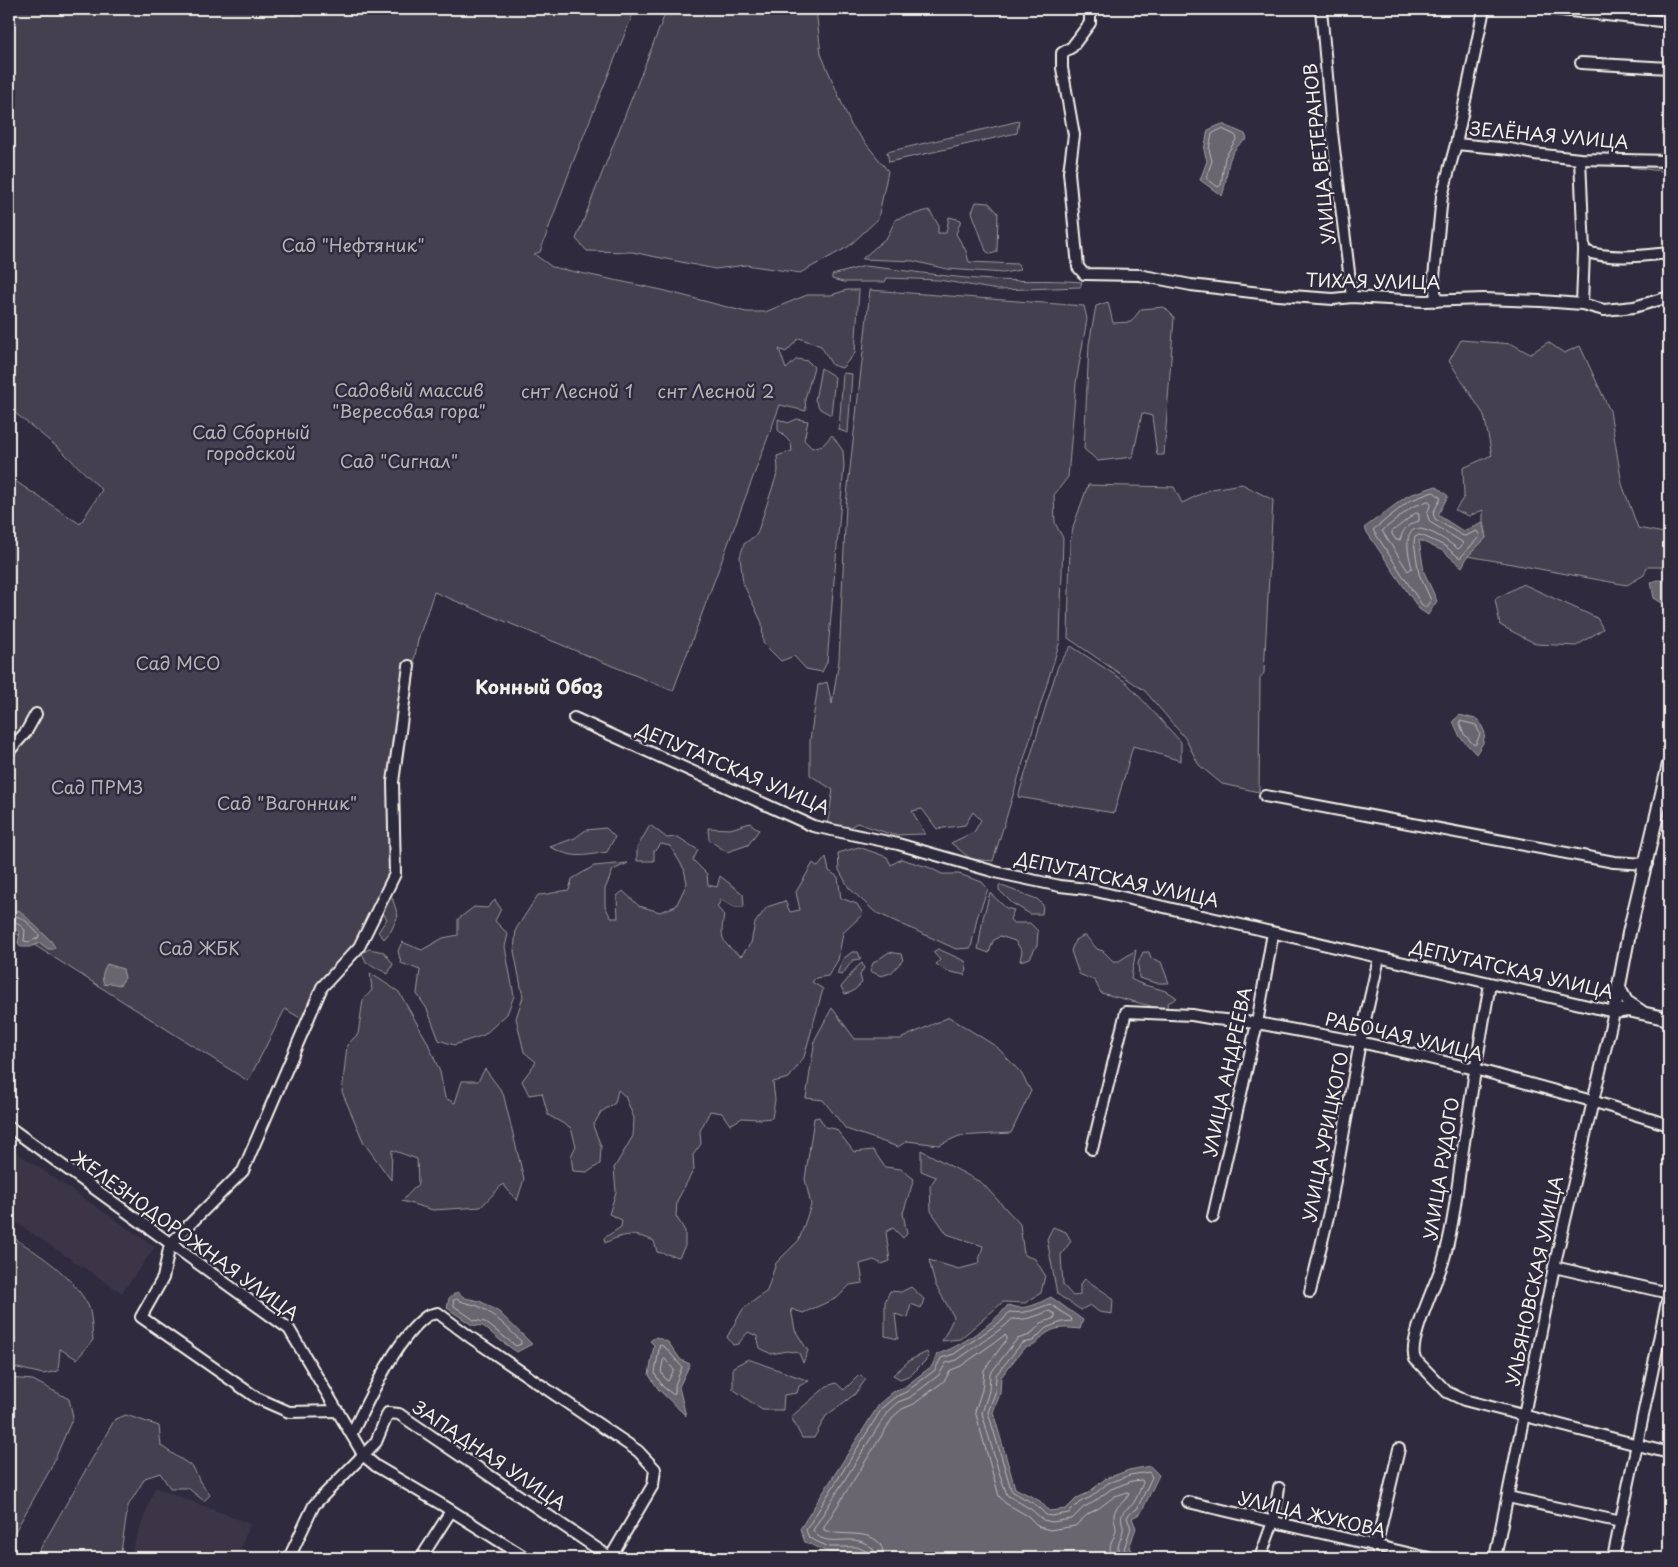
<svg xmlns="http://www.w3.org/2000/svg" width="1678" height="1567" viewBox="0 0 1678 1567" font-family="'Playpen Sans',sans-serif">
	<rect width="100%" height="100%" fill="#2f2a3d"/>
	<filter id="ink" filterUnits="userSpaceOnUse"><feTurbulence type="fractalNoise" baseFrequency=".02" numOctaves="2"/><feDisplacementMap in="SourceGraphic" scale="10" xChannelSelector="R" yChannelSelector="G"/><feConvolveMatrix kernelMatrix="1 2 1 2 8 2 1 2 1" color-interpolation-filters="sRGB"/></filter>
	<g filter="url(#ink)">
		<g fill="#3b3647">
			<polygon points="9,1147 155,1247 122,1293 9,1218"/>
			<polygon points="155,1487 250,1524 237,1558 129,1558"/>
		</g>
		<g fill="#454050" stroke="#9c989c">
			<polygon points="9,9 284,9 292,15 312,9 635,9 573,162 540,252 534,254 552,267 662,290 746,312 765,312 807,295 831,295 847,290 859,290 855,353 842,368 832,365 821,346 799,338 786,352 779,349 786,369 797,359 808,361 814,367 805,399 806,411 780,405 673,691 434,592 418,640 414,661 411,660 401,688 391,875 357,945 320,983 302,1019 285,1009 248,1081 9,929 9,477 80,524 102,490 62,451 9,408"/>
			<polygon points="667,9 816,9 821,54 851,125 888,171 878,219 848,247 800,273 746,265 715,269 632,252 587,251 576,239"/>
			<polygon points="1019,121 1017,133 889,162 887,152"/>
			<polygon points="1631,162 1669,164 1669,172 1629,167"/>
			<polygon points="976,202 989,203 998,213 997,252 991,254 986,251 972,212"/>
			<polygon points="929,210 938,224 938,233 946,233 949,217 961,220 956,234 966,251 969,262 1018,264 1020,270 1003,273 947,269 913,261 862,259 887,237 896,219"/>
			<path d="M865 266C903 270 940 276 977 279 1012 282 1047 279 1082 282L1080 287 998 290 939 280 887 278 885 282H843L832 279V275Z"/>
			<polygon points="870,290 1084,306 1087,319 1076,383 1068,477 1054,495 1055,523 1063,538 1060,641 993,861 971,859 951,843 974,832 981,820 973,812 965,825 937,829 922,809 912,811 925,834 893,835 857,823 845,830 827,825 833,790 810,775 810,740 818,685 827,682 832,704 839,660 846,504"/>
			<polygon points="1108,302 1113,323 1131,322 1141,309 1164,307 1174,317 1164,455 1157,455 1152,416 1142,413 1133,457 1098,461 1084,449 1089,344 1096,306"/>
			<polygon points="1461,340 1512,344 1530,354 1548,342 1564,353 1580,346 1610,411 1622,484 1638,528 1669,534 1669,567 1647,567 1644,575 1627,585 1468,556 1486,538 1483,523 1483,510 1469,516 1455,510 1464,497 1463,468 1492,455 1484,415 1449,361"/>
			<polygon points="821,368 835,377 831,415 820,409 815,400"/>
			<polygon points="843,373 852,374 848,433 839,430"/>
			<polygon points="778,419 788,423 797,419 808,421 804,440 812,448 823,445 832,435 843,451 844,466 827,662 822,672 806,669 794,656 781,661 763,643 762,623 743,583 740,557 744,544 757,534 778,471 777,456 792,451 791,443 778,430"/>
			<polygon points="1242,484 1273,500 1264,673 1260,678 1259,792 1222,784 1199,765 1185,738 1145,691 1068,638 1070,542 1074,524 1088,485 1174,487 1182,503 1211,489"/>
			<polygon points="1523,584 1597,618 1603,629 1576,646 1536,644 1500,625 1495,599"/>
			<polygon points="1071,646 1126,682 1181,742 1181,761 1133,746 1114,813 1018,797 1058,666"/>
			<polygon points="750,823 759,830 748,845 727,852 709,840 708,828 730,829"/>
			<path d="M650 825 667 838 678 837 698 850 693 860 707 874 708 885 717 887 720 876 743 894 744 907H735L721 900 717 907 724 915C720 938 721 943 741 956L751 943 755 923 767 907 785 901 790 912 800 910 796 892 813 863 818 867 826 857 829 871 838 877 841 898 857 904 863 914 843 933 838 960 828 976 816 978 812 982 823 989 804 1057 789 1078 773 1082 775 1100 772 1118 761 1119 742 1118 730 1125 722 1113 710 1111 700 1131 701 1144 693 1155 694 1169 677 1201 676 1216 685 1231V1246L679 1257 657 1252 654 1241C635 1233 624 1233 605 1243L604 1238 621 1227 622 1220 609 1214 616 1192 614 1168 633 1136 634 1118 625 1096 618 1090 615 1103 601 1112 593 1126 601 1146 600 1164 588 1172 573 1171 571 1156 576 1146 571 1128 548 1115 542 1093 529 1095 522 1081 536 1062 524 1052 516 1018 523 997 514 951 516 929 538 895C549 895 558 891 569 890L572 879 594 866 628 863 613 870 605 889V906L611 918H618L617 896 623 891 639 906 660 912 676 906 687 883 684 869 670 846 661 844 654 851V861H637V848Z"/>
			<path d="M606 828 615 837 607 852C582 856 574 859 550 847L575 838 586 830Z"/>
			<polygon points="859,847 887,857 891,865 901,859 928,867 942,874 959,874 982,882 988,889 977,918 971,948 956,949 875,912 849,888 839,870 838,853"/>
			<polygon points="999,885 1037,899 1043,905 1042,914 1030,914 1012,903 999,890"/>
			<polygon points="990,893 1006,908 1014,910 1010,919 1013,923 1030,923 1038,931 1037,945 1030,958 1020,961 1022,951 1015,941 1000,936 993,941 989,953 978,949 983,918"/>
			<polygon points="392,897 398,916 391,931 384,939 378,932 387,919 381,910"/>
			<polygon points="495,900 501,909 495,921 508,934 505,947 514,996 507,1014 484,1035 454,1045 439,1040 427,1009 417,994 420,970 401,963 398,951 402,942 422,950 443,938 458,935 458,919 474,907 487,908"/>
			<path d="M1085 935 1097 949 1103 951 1113 961H1119L1136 950 1131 979C1147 989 1163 986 1177 998L1168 1003 1166 1010 1101 993 1095 981 1079 974 1071 951 1075 940Z"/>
			<polygon points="369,949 384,952 393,964 388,974 366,962 362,953"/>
			<polygon points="938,949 965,961 967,970 965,975 946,971 936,964 940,960 933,952"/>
			<polygon points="852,952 858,952 861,959 853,960 842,975 837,974 843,959"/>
			<polygon points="889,952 901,954 903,960 891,973 881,976 870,971 873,963"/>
			<polygon points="1143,952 1149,952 1151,958 1161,962 1169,983 1156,983 1139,978 1138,963"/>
			<path d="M862 963 864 968 860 975 862 983 852 992 845 994 841 987C849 979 853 969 862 963Z"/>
			<polygon points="370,973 399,992 427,1041 440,1072 445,1098 455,1103 462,1081 478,1081 485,1069 503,1093 524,1179 517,1201 503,1184 481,1207 433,1210 402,1201 418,1184 417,1159 392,1150 391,1180 364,1143 342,1092 347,1045 358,1034 363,1000 372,990"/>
			<polygon points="832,1008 855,1039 900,1039 949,1017 997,1047 1021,1073 1031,1091 1011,1133 959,1136 939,1145 907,1141 898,1147 846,1129 823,1100 806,1098 815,1039"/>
			<polygon points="819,1117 825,1127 836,1129 854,1152 873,1150 885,1167 901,1169 914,1179 903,1213 907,1234 903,1238 893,1228 886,1232 890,1261 882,1264 874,1260 860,1264 863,1283 850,1285 837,1298 803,1313 791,1309 795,1330 808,1351 803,1363 799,1353 787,1351 771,1354 760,1348 757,1336 748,1332 738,1344 733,1345 727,1337 743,1309 767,1291 776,1263 799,1240 811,1205 805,1179 814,1118"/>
			<polygon points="921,1150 982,1183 1020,1224 1024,1255 1035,1259 1045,1275 1041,1293 1025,1303 1003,1302 960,1339 942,1341 954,1317 935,1284 929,1260 959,1269 978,1264 983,1246 947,1234 931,1211 930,1186 936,1177 921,1171"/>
			<polygon points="1053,1227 1066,1232 1071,1241 1061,1255 1063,1285 1073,1296 1080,1295 1080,1284 1085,1279 1113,1298 1112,1314 1099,1312 1090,1305 1081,1310 1057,1294 1047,1239"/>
			<path d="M9 1235C38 1253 71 1274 88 1305 92 1314 92 1329 93 1340L77 1359 60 1349 58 1371 43 1374 9 1366Z"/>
			<polygon points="911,1287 924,1299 921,1308 911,1304 908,1318 895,1314 898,1339 885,1336 885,1302 890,1291 901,1292"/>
			<polygon points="927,1352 929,1357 911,1375 900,1379 893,1375 910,1360"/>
			<polygon points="748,1359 809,1381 799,1386 797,1393 784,1395 783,1410 762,1410 733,1389 733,1367"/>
			<polygon points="859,1375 866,1379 855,1394 826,1416 814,1438 802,1438 791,1417 827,1386 836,1383 844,1390"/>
			<polygon points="9,1378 33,1380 69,1399 73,1417 50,1470 9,1542"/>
			<polygon points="126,1415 159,1426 161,1446 193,1467 200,1482 210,1495 204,1501 188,1488 170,1488 160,1473 145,1478 128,1506 120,1558 35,1558 115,1419"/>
		</g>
		<g fill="#6a6670" stroke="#a19ea0">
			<path d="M1222 124 1245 134 1247 139C1223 153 1230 174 1222 196L1200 180 1207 161 1204 150 1208 130Z"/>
			<polygon points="1436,486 1448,496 1438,515 1463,531 1483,523 1486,538 1468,556 1462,567 1443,551 1419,540 1424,572 1437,601 1428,615 1419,609 1364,528 1407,496"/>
			<polygon points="1657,580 1669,581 1669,602 1662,603 1654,598 1651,582"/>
			<polygon points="1460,715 1479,720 1485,733 1483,743 1476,754 1460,737 1453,721"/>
			<polygon points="19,910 51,941 55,947 53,949 48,949 40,943 30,947 21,947 18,943 20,932 12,927 9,921 14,912"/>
			<path d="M107 964 123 969 125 978 120 985 110 983 105 985C100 978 103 971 107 964Z"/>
			<polygon points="457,1292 465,1298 480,1301 499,1312 532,1344 517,1352 501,1341 483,1326 472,1325 447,1308 449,1298"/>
			<path d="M1051 1297 1083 1320 1080 1329C1069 1328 1057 1326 1047 1333 1035 1341 1043 1344 1024 1348L1001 1377 1000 1394 993 1412 1015 1488 1040 1501 1049 1511 1066 1509 1077 1498 1088 1493 1105 1479 1129 1470 1150 1466 1159 1475 1141 1513 1132 1518 1136 1528 1129 1548 1141 1558H869L856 1552H828L805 1542 800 1529 880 1403 893 1392 903 1388 932 1366 937 1354C959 1348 994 1323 1008 1305 1025 1311 1035 1305 1051 1297Z"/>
			<polygon points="656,1337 668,1342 681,1360 690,1364 679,1387 686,1416 659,1390 649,1375 654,1345 650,1341"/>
		</g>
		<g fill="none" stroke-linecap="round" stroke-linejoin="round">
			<g stroke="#bdb9b8" stroke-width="1">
				<polygon points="1222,129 1235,135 1237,138 1225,157 1221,185 1218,187 1206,178 1212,161 1209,149 1212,134"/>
				<polygon points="1434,492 1441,498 1433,513 1435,519 1461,535 1465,536 1477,531 1480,536 1460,558 1445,546 1423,536 1419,535 1415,537 1414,542 1419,574 1431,600 1426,607 1422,605 1373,530 1409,501"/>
				<path d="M1429 501 1431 503 1427 514 1430 522 1462 542 1463 545 1458 549C1449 542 1409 513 1408 541 1407 550 1410 560 1412 568L1408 571 1382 531 1412 507Z"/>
				<path d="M1416 513 1419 514V521C1409 524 1403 528 1400 540H1396L1392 534V532Z"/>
				<polygon points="1460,721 1476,725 1480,734 1476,744 1473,744 1464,734 1460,724"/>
				<polygon points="17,916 26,921 39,935 38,938 29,942 24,941 25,930 15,921"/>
				<path d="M457 1299C464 1304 472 1303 480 1307 496 1315 508 1329 521 1341V1344L516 1346 485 1322 474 1320 454 1306 453 1301Z"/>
				<polygon points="660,1345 665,1347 682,1367 675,1385 675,1393 674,1395 663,1387 655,1374"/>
				<polygon points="665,1359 674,1370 668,1381 666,1380 661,1372 663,1361"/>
				<path d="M870 1558 868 1552 857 1547H829L809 1538 806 1530 883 1407 895 1397 906 1392 935 1370 941 1358 954 1354 1003 1320 1009 1312C1027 1314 1033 1310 1050 1304L1071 1318 1072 1321 1062 1322 1046 1328 1033 1341 1022 1343 996 1375 995 1393 988 1412 1011 1489 1013 1492 1036 1505 1046 1515 1051 1516 1069 1513 1080 1502 1091 1497 1108 1483 1130 1475 1149 1472 1152 1477 1137 1509 1129 1514 1127 1518 1131 1528 1124 1549 1133 1558"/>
				<path d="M876 1558 873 1549C869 1545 864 1542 859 1541 844 1537 822 1547 813 1530L888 1411 898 1402 909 1398 939 1375 946 1363 957 1360 1006 1325 1012 1319C1025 1321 1037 1316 1049 1311L1055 1314V1318L1041 1323 1030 1335 1017 1339 990 1374 989 1391 982 1413 998 1469 1007 1495 1032 1510 1043 1520 1052 1522 1072 1519 1084 1507 1094 1502 1111 1489 1132 1481 1142 1480 1143 1483C1140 1489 1137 1498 1133 1504 1129 1508 1124 1509 1122 1515 1120 1521 1124 1525 1123 1530 1122 1541 1112 1548 1123 1558"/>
				<path d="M884 1558C883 1524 843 1539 824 1530V1527L894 1416 902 1409 914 1404 944 1381 951 1370 961 1366 1005 1335 1007 1337V1339L984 1370 982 1390 975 1411 999 1496 1005 1503 1028 1516 1039 1527 1050 1530 1075 1526 1088 1514 1099 1508 1115 1496 1128 1492 1129 1494C1126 1501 1120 1503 1116 1509 1112 1516 1115 1521 1116 1528 1116 1540 1105 1542 1113 1558"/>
			</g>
			<defs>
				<g id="minor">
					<polyline points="1090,9 1090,23 1072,47 1062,53 1062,68 1074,135 1069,172 1078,267 1084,274 1139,275 1191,285 1278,295 1333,299 1352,297 1424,301 1483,299 1541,301 1582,304 1604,310 1634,307 1669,297"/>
					<polyline points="1321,9 1332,132 1352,297"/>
					<polyline points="1553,9 1669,22"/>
					<polyline points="1581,63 1669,68"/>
					<polyline points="1456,144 1510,149 1534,154 1580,159 1669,161"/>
					<polyline points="1580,159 1584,251 1582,304"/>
					<path d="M1584 251C1611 260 1641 256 1669 253"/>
					<polyline points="1436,301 1434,277 1442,196 1456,144 1484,9"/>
					<polyline points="574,718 813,826 898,844 999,873 1060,886 1087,889 1614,1012 1554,1267 1495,1558"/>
					<polyline points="9,751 26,732 36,714"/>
					<polyline points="1265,796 1614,862 1647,864"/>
					<path d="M1490 984C1480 1039 1471 1094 1463 1149 1457 1187 1454 1225 1443 1262 1437 1282 1407 1342 1415 1359L1447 1392 1464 1400 1669 1453"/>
					<polyline points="1618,984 1627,1001 1642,1011"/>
					<polyline points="9,1127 289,1329 364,1456 376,1466 444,1506 526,1558"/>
					<polyline points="1092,1149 1126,1012 1192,1015 1215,1019 1257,1023 1360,1042 1475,1069 1592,1101 1669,1125"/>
					<polyline points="1213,1217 1257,1023 1273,933"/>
					<polyline points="1554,1267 1669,1293"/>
					<polyline points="1310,1292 1330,1208 1360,1042 1379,958"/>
					<polyline points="338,1411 289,1412 257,1398 141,1317 163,1278 170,1244 243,1171 322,987 359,947 395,874 393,782 409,666"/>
					<path d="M352 1433C369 1399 397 1337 427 1316 430 1314 435 1314 438 1313L470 1337 638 1451 655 1469 653 1485 610 1558"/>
					<polyline points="1508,1497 1621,1522"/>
					<polyline points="1188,1502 1429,1558"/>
					<polyline points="1376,1547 1399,1449"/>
					<polyline points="289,1558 314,1505 376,1442 388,1413 399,1414 611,1558"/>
					<polyline points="421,1558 451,1511"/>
					<polyline points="1260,1558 1273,1522 1279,1488"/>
					<polyline points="1613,1558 1669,1292"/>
				</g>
				<polyline id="major" points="1669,764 1629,933 1614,1012 1628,1010 1669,1019"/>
			</defs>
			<use href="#minor" stroke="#f4f1e8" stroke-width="14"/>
			<use href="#major" stroke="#f4f1e8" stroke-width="16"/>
			<use href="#minor" stroke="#2f2a3d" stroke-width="10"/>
			<use href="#major" stroke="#2f2a3d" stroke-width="12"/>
		</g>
	</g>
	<g text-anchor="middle" stroke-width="5" stroke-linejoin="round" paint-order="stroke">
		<g font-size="18" fill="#f4f1e8" stroke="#2f2a3d">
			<text transform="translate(1549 136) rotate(5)" y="6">ЗЕЛЁНАЯ УЛИЦА</text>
			<text transform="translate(1320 154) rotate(-96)" y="6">УЛИЦА ВЕТЕРАНОВ</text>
			<text transform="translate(1373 282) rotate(1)" y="6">ТИХАЯ УЛИЦА</text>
			<text transform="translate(733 769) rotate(23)" y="6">ДЕПУТАТСКАЯ УЛИЦА</text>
			<text transform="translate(1117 880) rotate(12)" y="6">ДЕПУТАТСКАЯ УЛИЦА</text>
			<text transform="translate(1512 970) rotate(13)" y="6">ДЕПУТАТСКАЯ УЛИЦА</text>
			<text transform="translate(1404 1037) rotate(13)" y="6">РАБОЧАЯ УЛИЦА</text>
			<text transform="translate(1228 1072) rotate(-78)" y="6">УЛИЦА АНДРЕЕВА</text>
			<text transform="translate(1326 1137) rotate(-79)" y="6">УЛИЦА УРИЦКОГО</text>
			<text transform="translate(1442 1169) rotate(-81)" y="6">УЛИЦА РУДОГО</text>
			<text transform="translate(185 1236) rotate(36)" y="6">ЖЕЛЕЗНОДОРОЖНАЯ УЛИЦА</text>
			<text transform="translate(1535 1281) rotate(-78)" y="6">УЛЬЯНОВСКАЯ УЛИЦА</text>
			<text transform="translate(489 1456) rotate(34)" y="6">ЗАПАДНАЯ УЛИЦА</text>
			<text transform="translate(1312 1515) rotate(13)" y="6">УЛИЦА ЖУКОВА</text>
		</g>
		<g font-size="18" fill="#b7b3b3" stroke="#2f2a3d">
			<text x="353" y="252">Сад "Нефтяник"</text>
			<text x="409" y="397">Садовый массив<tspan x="409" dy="21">"Вересовая гора"</tspan></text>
			<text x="577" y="398">снт Лесной 1</text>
			<text x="716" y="398">снт Лесной 2</text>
			<text x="251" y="439">Сад Сборный<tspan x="251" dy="21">городской</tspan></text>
			<text x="399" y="468">Сад "Сигнал"</text>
			<text x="178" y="670">Сад МСО</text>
			<text x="97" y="794">Сад ПРМЗ</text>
			<text x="287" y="810">Сад "Вагонник"</text>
			<text x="199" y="955">Сад ЖБК</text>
		</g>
		<g font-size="19" font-weight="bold" fill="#f4f1e8" stroke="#2f2a3d">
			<text x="539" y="694">Конный Обоз</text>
		</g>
	</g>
	<rect width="1678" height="1567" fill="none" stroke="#2f2a3d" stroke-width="30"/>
	<rect x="15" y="15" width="1648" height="1537" fill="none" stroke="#f4f1e8" stroke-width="2" filter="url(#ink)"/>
</svg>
